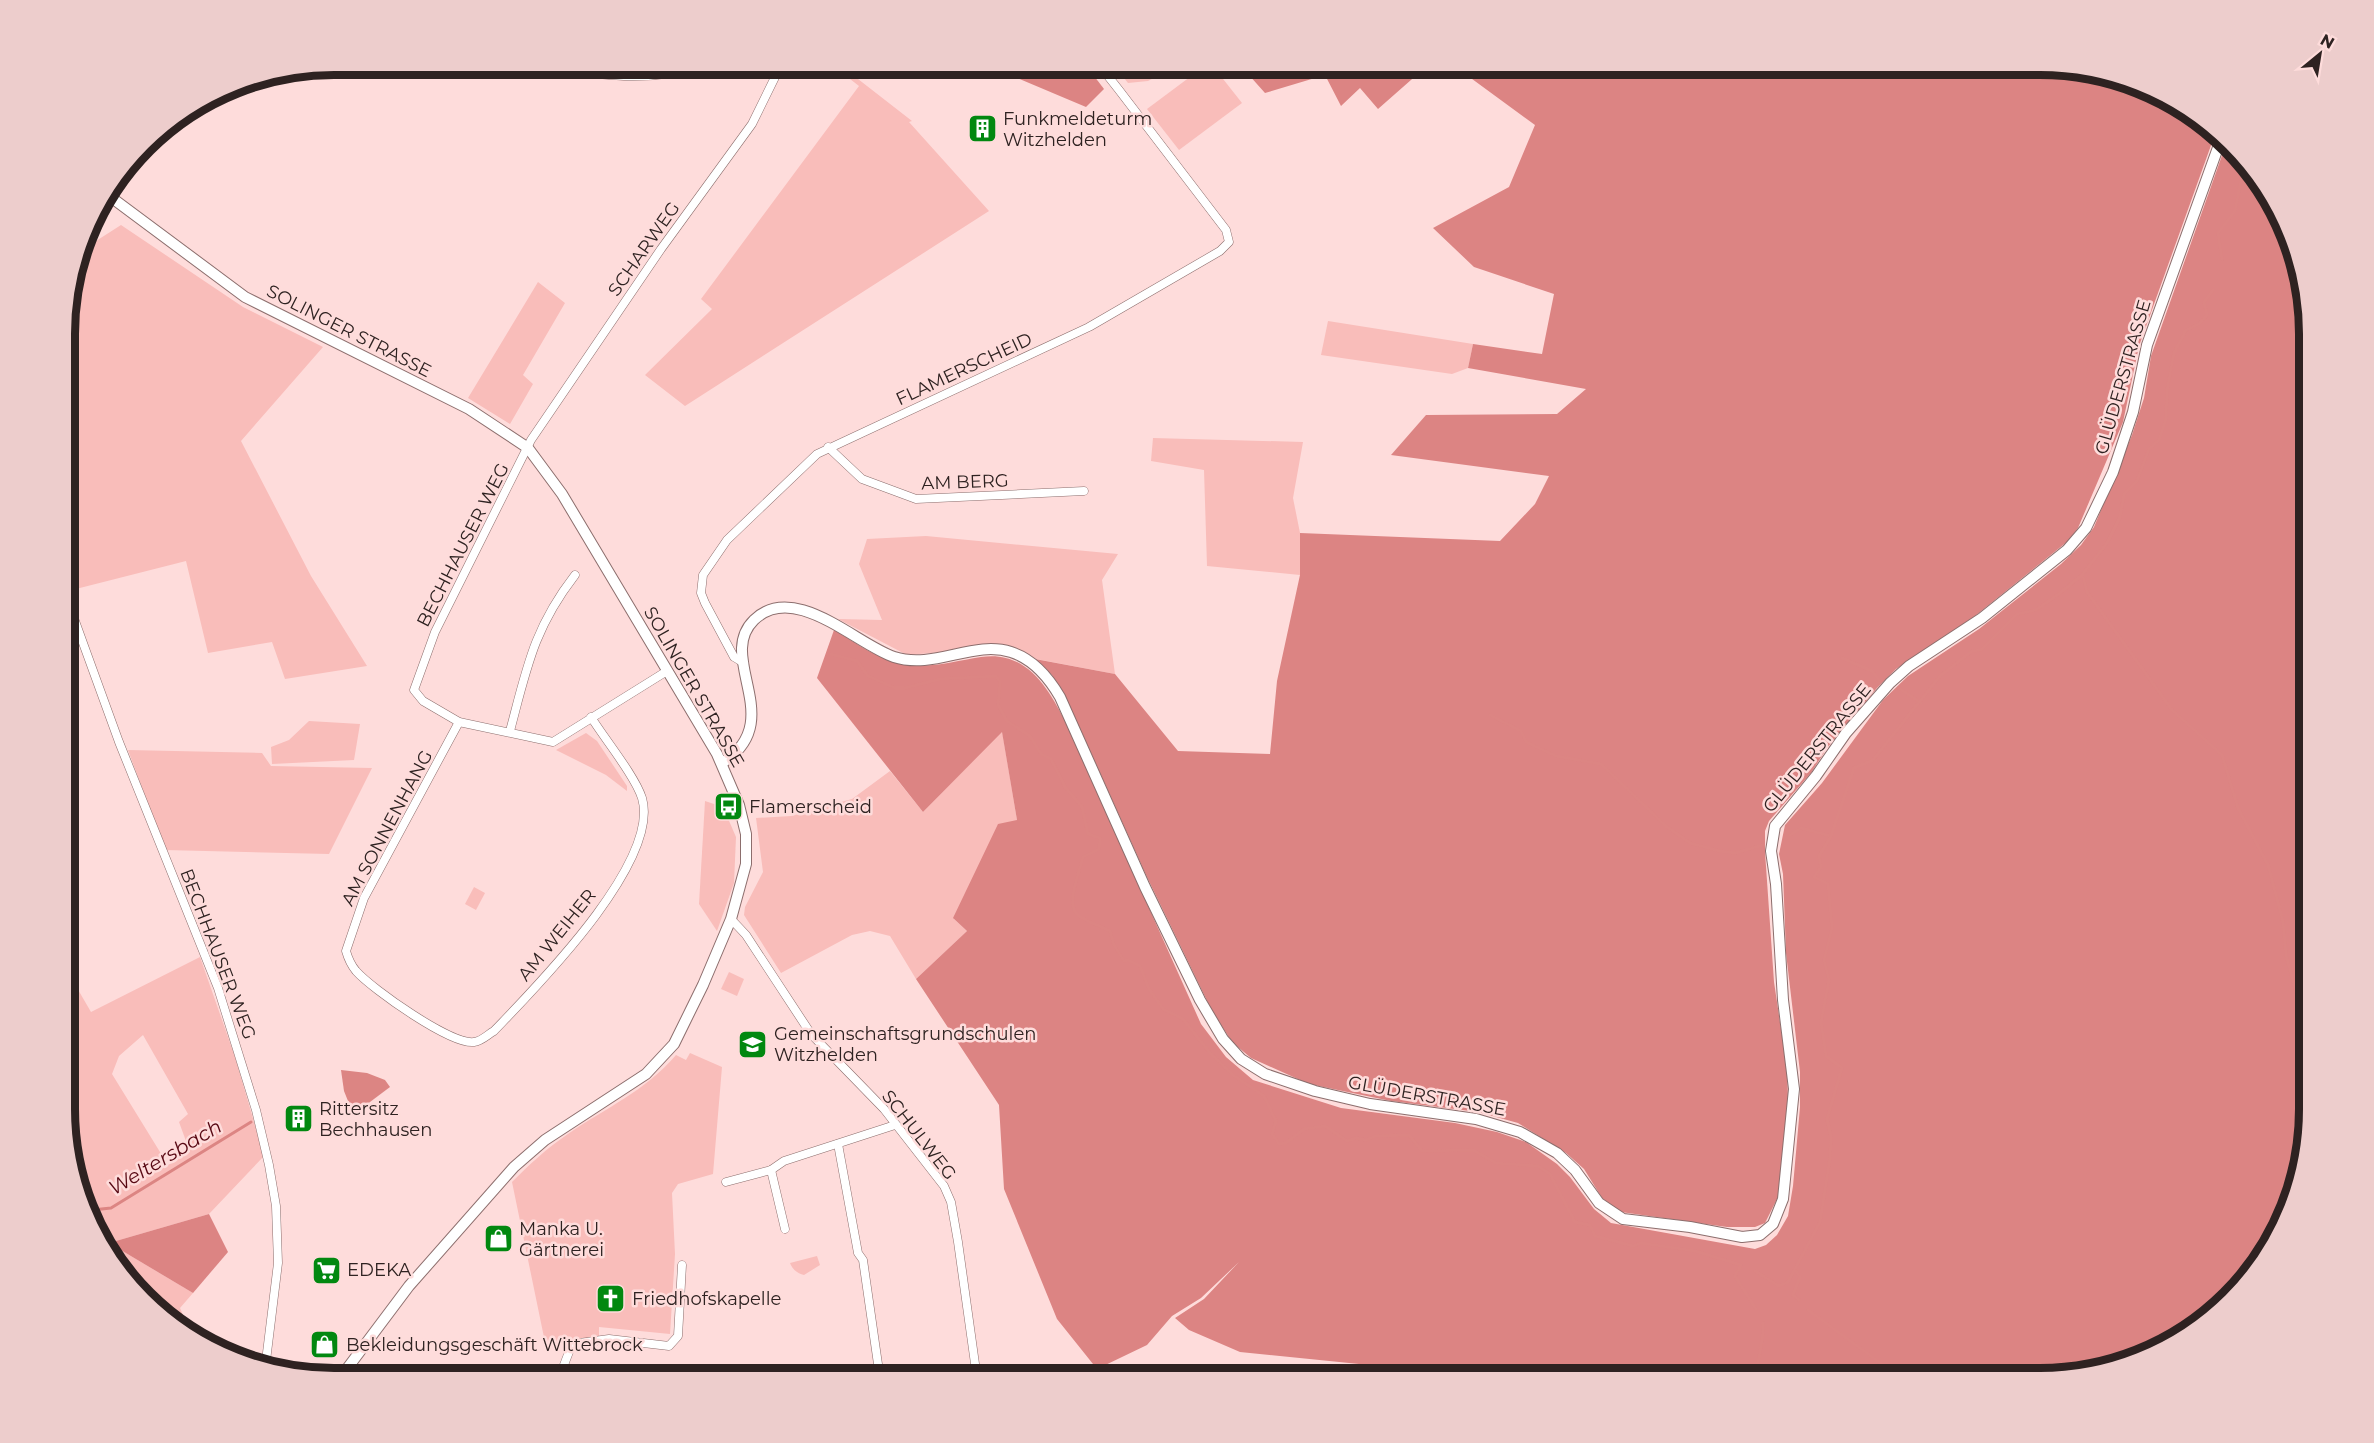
<svg xmlns="http://www.w3.org/2000/svg" width="2374" height="1443" viewBox="0 0 2374 1443" font-family="Montserrat,sans-serif">
	<rect width="100%" height="100%" fill="#fedcdb"/>
	<g fill="#f9bdba" fill-rule="evenodd">
		<polygon points="832,65 840,65 912,121 909,122 989,211 685,406 645,375 712,309 701,299 859,86"/>
		<polygon points="1114,65 1178,65 1148,81 1128,83"/>
		<polygon points="1206,65 1212,65 1242,103 1179,150 1147,109"/>
		<polygon points="121,225 243,307 323,347 241,441 311,576 367,666 285,679 272,642 208,653 186,561 68,591 67,299 82,250"/>
		<polygon points="538,282 565,303 523,375 533,384 510,424 468,398"/>
		<polygon points="1328,321 1473,344 1468,368 1452,374 1321,355"/>
		<polygon points="1153,438 1303,442 1293,498 1300,533 1300,575 1207,566 1204,470 1151,461"/>
		<polygon points="926,536 1118,554 1102,580 1115,674 1036,659 1020,652 956,651 907,655 838,619 882,620 859,564 867,539"/>
		<polygon points="309,721 360,724 354,760 272,764 271,747 289,740"/>
		<polygon points="1002,731 1017,820 954,919 967,931 916,979 890,936 870,931 852,935 781,973 744,915 745,907 763,872 756,818 791,816 852,799 890,771 923,812"/>
		<polygon points="586,733 597,741 627,786 627,791 606,775 556,750"/>
		<polygon points="128,750 262,753 271,766 372,768 329,854 165,850"/>
		<polygon points="705,801 723,807 736,837 734,883 717,931 699,904"/>
		<polygon points="474,887 485,893 476,910 465,904"/>
		<path d="M200 957 235 1057 264 1156 209 1214 109 1243 193 1293 180 1308 192 1336 110 1259 67 1144V983L73 981 91 1012ZM143 1035 188 1114 179 1122 190 1152 168 1165 112 1074 119 1056Z"/>
		<polygon points="729,972 744,979 737,996 721,989"/>
		<path d="M690 1053 722 1067 713 1174 678 1184 672 1193 675 1254 670 1334 599 1327V1336L546 1347 512 1182C529 1165 547 1148 568 1134 607 1107 644 1092 676 1055L686 1060Z"/>
		<path d="M817 1256 820 1265 804 1275C798 1274 792 1269 790 1263Z"/>
	</g>
	<g fill="#dc8483">
		<polygon points="986,65 1081,65 1088,68 1104,89 1086,107"/>
		<polygon points="1240,65 1428,65 1378,109 1360,88 1341,106 1325,75 1265,93"/>
		<polygon points="1453,65 2041,65 2110,74 2175,101 2214,137 2139,346 2123,422 2078,528 2068,541 1975,616 1896,669 1877,688 1827,748 1811,773 1769,821 1765,831 1765,852 1774,982 1787,1069 1788,1098 1778,1197 1765,1223 1755,1227 1727,1227 1621,1212 1602,1198 1584,1169 1566,1153 1518,1123 1478,1112 1391,1101 1309,1084 1251,1058 1232,1042 1211,1009 1146,875 1068,702 1052,675 1035,659 1115,674 1178,751 1270,754 1277,681 1300,575 1300,533 1500,541 1535,504 1549,476 1391,455 1426,415 1557,414 1586,389 1468,368 1473,344 1542,354 1554,294 1474,267 1433,228 1509,187 1535,125"/>
		<path d="M2225 147 2264 184 2295 247 2309 316V1127L2273 1244 2230 1300 2175 1342 2058 1378H1453L1448 1373 1240 1352 1189 1330 1175 1318 1204 1299 1239 1262 1201 1298 1172 1316 1147 1345 1097 1369 1057 1319 1004 1189 999 1105 916 979 967 931 953 918 998 824 1017 820 1002 732 923 812 817 678 834 630C856 643 879 660 904 664 931 669 954 661 981 657 1027 650 1049 689 1067 725L1201 1024 1226 1057 1253 1080 1341 1108 1455 1123 1497 1132 1526 1142 1557 1164 1570 1177 1594 1209 1611 1223 1755 1249 1766 1245 1777 1235 1788 1216 1793 1186 1800 1107V1072L1786 953 1783 874 1779 854 1785 825 1822 783 1883 700 1908 676 1979 629 2061 564 2081 545 2094 527 2132 435 2144 398 2151 356Z"/>
		<polygon points="209,1214 228,1252 193,1293 109,1243"/>
	</g>
	<polygon fill="#dc8583" points="341,1070 367,1073 385,1080 390,1087 366,1105 350,1106 344,1091"/>
	<g fill="none" stroke-linecap="round" stroke-linejoin="round">
		<g stroke="#dc8583" stroke-width="3">
			<polyline points="2222,259 2218,233 2235,211 2244,165"/>
			<polyline points="2083,576 2087,592 2172,710 2222,755 2238,808 2268,865 2283,922 2286,955 2301,1010"/>
			<path d="M831 654 857 661 868 676 895 688H905L940 679 996 676 1000 682 998 705 1007 721 1030 736 1041 754 1051 759 1065 787 1082 807 1088 834 1100 838 1099 849 1083 857C1080 871 1064 906 1079 916 1088 922 1100 926 1110 931L1114 945 1124 961 1128 960 1140 966 1149 989 1163 1009 1183 1019 1210 1053 1233 1075 1264 1096 1276 1121 1272 1134 1279 1144 1286 1143 1304 1129 1325 1126 1347 1141 1356 1138 1366 1140 1375 1136 1409 1135 1422 1151 1473 1150 1496 1163 1538 1166 1550 1174 1575 1222 1590 1225 1595 1236 1633 1246 1641 1243 1695 1251 1741 1265 1735 1276 1756 1309"/>
			<polyline points="1842,658 1872,671 1879,680"/>
			<polyline points="1899,688 1921,703"/>
			<polyline points="1490,715 1521,731 1526,742 1556,756 1601,764 1666,826 1690,843 1719,851 1735,853 1763,845"/>
			<polyline points="1790,835 1801,828 1830,836"/>
			<polyline points="92,1210 111,1208 251,1122"/>
			<polyline points="1755,1271 1779,1286 1788,1282 1820,1222 1830,1158 1831,1137 1827,1119 1842,1068 1826,1056 1821,1022 1829,980 1824,960 1832,928 1828,884 1814,877 1821,867 1819,856 1831,836 1854,768 1873,760 1940,676 1972,651 1981,650 2017,614 2036,610 2060,593 2082,575 2107,543 2120,517 2124,494 2137,481 2149,449 2159,440 2166,419 2167,390 2174,353 2186,330 2199,324 2207,315 2204,302 2213,290"/>
			<polyline points="1796,1271 1800,1277 1793,1295 1799,1300"/>
			<polyline points="1808,1310 1890,1370 1901,1375 1916,1373 1933,1378"/>
			<path d="M1756 1378C1757 1359 1764 1342 1763 1323"/>
		</g>
		<defs>
			<g id="minor">
				<path d="M536 65C591 74 648 85 702 65"/>
				<polyline points="828,447 862,479 916,499 1084,491"/>
				<polyline points="67,599 119,742 218,988 256,1110 269,1165 276,1206 278,1263 265,1369"/>
				<polyline points="744,663 734,657 705,603 701,593 703,575 727,540 817,454 1089,327 1220,251 1229,242 1226,230 1119,90 1104,71 1090,65"/>
				<polyline points="667,671 553,742 459,722 423,701 414,690 435,632 531,440 661,249 752,124 781,65"/>
				<path d="M459 722 364 898 346 951C348 958 351 965 356 971 372 989 451 1045 474 1042 482 1041 487 1035 494 1031 535 988 661 862 642 798 635 776 604 738 591 717"/>
				<path d="M510 731C527 667 534 628 575 575"/>
				<polyline points="731,919 746,935 811,1034 884,1109 944,1186 951,1202 958,1242 977,1378"/>
				<polyline points="838,1144 858,1253 863,1260 880,1378"/>
				<polyline points="771,1170 785,1229"/>
				<polyline points="726,1182 771,1170 784,1161 895,1125"/>
				<polyline points="559,1378 572,1344 609,1339 669,1346 678,1336 682,1265"/>
				<polyline points="1144,1378 1150,1371"/>
			</g>
			<g id="secondary">
				<polyline points="108,195 245,297 469,409 528,448 562,494 717,754 739,805 746,834 746,864 731,919 703,985 674,1044 646,1074 545,1140 514,1167 409,1286 340,1378"/>
				<path d="M722 763C789 721 715 658 754 620 794 581 856 644 894 657 934 670 973 640 1011 652 1033 659 1049 678 1060 697L1145 887 1200 1000 1223 1039 1241 1059 1265 1074 1315 1091 1370 1104 1476 1119 1520 1132 1557 1153 1575 1170 1599 1203 1623 1219 1690 1227 1742 1237 1760 1235 1773 1224 1783 1199 1794 1089 1783 1000 1776 884 1771 851 1775 826 1816 776 1846 733 1890 683 1909 666 1982 618 2067 550 2086 528 2113 472 2133 412 2147 345 2220 142"/>
			</g>
		</defs>
		<use href="#minor" stroke="#8c6e6d" stroke-width="9"/>
		<use href="#secondary" stroke="#8c6e6d" stroke-width="12"/>
		<use href="#minor" stroke="#fff" stroke-width="8"/>
		<use href="#secondary" stroke="#fff" stroke-width="10"/>
	</g>
	<defs>
		<symbol id="building-square" viewBox="-11 -11 22 22"><rect x="-9" y="-9" width="18" height="18" rx="4" fill="#028810" stroke="#fedcdb"/><path d="M-4-6H4V6H1V3H-1V6H-4ZM-2.5-4.3h1.7v1.8h-1.7ZM.8-4.3h1.7v1.8H.8ZM-2.5-1h1.7V.8h-1.7ZM.8-1h1.7V.8H.8Z" fill="#fff"/></symbol>
		<symbol id="bus-square" viewBox="-11 -11 22 22"><rect x="-9" y="-9" width="18" height="18" rx="4" fill="#028810" stroke="#fedcdb"/><path d="M-5-6H5V4H4V6H2V4H-2V6H-4V4H-5ZM-3.5-4V0h7V-4ZM-3.5 1.2v1.5H-2V1.2ZM2 1.2v1.5H3.5V1.2Z" fill="#fff"/></symbol>
		<symbol id="school-square" viewBox="-11 -11 22 22"><rect x="-9" y="-9" width="18" height="18" rx="4" fill="#028810" stroke="#fedcdb"/><path d="M0-5L7-2L0 1L-7-2ZM-4 1L0 2.5L4 1V4Q0 6-4 4Z" fill="#fff"/></symbol>
		<symbol id="shop-square" viewBox="-11 -11 22 22"><rect x="-9" y="-9" width="18" height="18" rx="4" fill="#028810" stroke="#fedcdb"/><path d="M-5-2.5h2.3a2.7 3.5 0 0 1 5.4 0H5L5.5 6h-11ZM-1.5-2.5h3a1.5 2.3 0 0 0-3 0Z" fill="#fff"/></symbol>
		<symbol id="supermarket-square" viewBox="-11 -11 22 22"><rect x="-9" y="-9" width="18" height="18" rx="4" fill="#028810" stroke="#fedcdb"/><path d="M-6-5.5h2.5l.6 2H6L4.5 2H-2.5L-4.4-4H-6ZM-1.5 3.2a1.3 1.3 0 1 0 .1 0ZM3 3.2a1.3 1.3 0 1 0 .1 0Z" fill="#fff"/></symbol>
		<symbol id="church-square" viewBox="-11 -11 22 22"><rect x="-9" y="-9" width="18" height="18" rx="4" fill="#028810" stroke="#fedcdb"/><path d="M-1.2-6h2.4v3.5h3.3v2.4h-3.3V6h-2.4V-.1h-3.3v-2.4h3.3Z" fill="#fff"/></symbol>
	</defs>
	<g fill-rule="evenodd">
		<use href="#building-square" x="966" y="112" width="33" height="33"/>
		<use href="#bus-square" x="712" y="790" width="33" height="33"/>
		<use href="#school-square" x="736" y="1028" width="33" height="33"/>
		<use href="#building-square" x="282" y="1102" width="33" height="33"/>
		<use href="#shop-square" x="482" y="1222" width="33" height="33"/>
		<use href="#supermarket-square" x="310" y="1254" width="33" height="33"/>
		<use href="#church-square" x="594" y="1282" width="33" height="33"/>
		<use href="#shop-square" x="308" y="1328" width="33" height="33"/>
	</g>
	<g text-anchor="middle" stroke-width="5" stroke-linejoin="round" paint-order="stroke">
		<g font-size="18" fill="#2e2221" stroke="#fedcdb" text-anchor="start">
			<text x="1003" y="125">Funkmeldeturm<tspan x="1003" dy="21">Witzhelden</tspan></text>
			<text x="749" y="813">Flamerscheid</text>
			<text x="774" y="1040">Gemeinschaftsgrundschulen<tspan x="774" dy="21">Witzhelden</tspan></text>
			<text x="319" y="1115">Rittersitz<tspan x="319" dy="21">Bechhausen</tspan></text>
			<text x="519" y="1235">Manka U.<tspan x="519" dy="21">Gärtnerei</tspan></text>
			<text x="347" y="1276">EDEKA</text>
			<text x="632" y="1305">Friedhofskapelle</text>
			<text x="346" y="1351">Bekleidungsgeschäft Wittebrock</text>
		</g>
		<g font-size="18" fill="#2e2221" stroke="#fedcdb">
			<text transform="translate(644 249) rotate(-55)" y="6">SCHARWEG</text>
			<text transform="translate(349 331) rotate(27)" y="6">SOLINGER STRASSE</text>
			<text transform="translate(964 369) rotate(-25)" y="6">FLAMERSCHEID</text>
			<text transform="translate(2123 377) rotate(-74)" y="6">GLÜDERSTRASSE</text>
			<text transform="translate(965 482) rotate(-2)" y="6">AM BERG</text>
			<text transform="translate(463 545) rotate(-63)" y="6">BECHHAUSER WEG</text>
			<text transform="translate(694 687) rotate(60)" y="6">SOLINGER STRASSE</text>
			<text transform="translate(1817 748) rotate(-51)" y="6">GLÜDERSTRASSE</text>
			<text transform="translate(387 828) rotate(-62)" y="6">AM SONNENHANG</text>
			<text transform="translate(557 935) rotate(-51)" y="6">AM WEIHER</text>
			<text transform="translate(218 954) rotate(69)" y="6">BECHHAUSER WEG</text>
			<text transform="translate(1427 1096) rotate(10)" y="6">GLÜDERSTRASSE</text>
			<text transform="translate(919 1135) rotate(52)" y="6">SCHULWEG</text>
		</g>
		<g font-size="20" font-style="italic" fill="#570712" stroke="#fedcdb">
			<text transform="translate(165 1157) rotate(-31)" y="7">Weltersbach</text>
		</g>
	</g>
	<path d="M0 0H2374V1443H0ZM334 75H2040A259 259 0 0 1 2299 334V1109A259 259 0 0 1 2040 1368H334A259 259 0 0 1 75 1109V334A259 259 0 0 1 334 75Z" fill="#edcdcc" fill-rule="evenodd"/>
	<path fill="none" stroke="#2e2221" stroke-width="8" d="M334 75H2040A259 259 0 0 1 2299 334V1109A259 259 0 0 1 2040 1368H334A259 259 0 0 1 75 1109V334A259 259 0 0 1 334 75Z"/>
	<g transform="translate(2320 54) rotate(30)" stroke="#fedcdb" stroke-width="4.5" paint-order="stroke">
	<path d="M0-4.5L10 22L0 15L-10 22Z" fill="#2e2221"/>
	<text y="-9" font-size="16" font-weight="bold" text-anchor="middle" fill="#2e2221">N</text>
	</g>
</svg>
